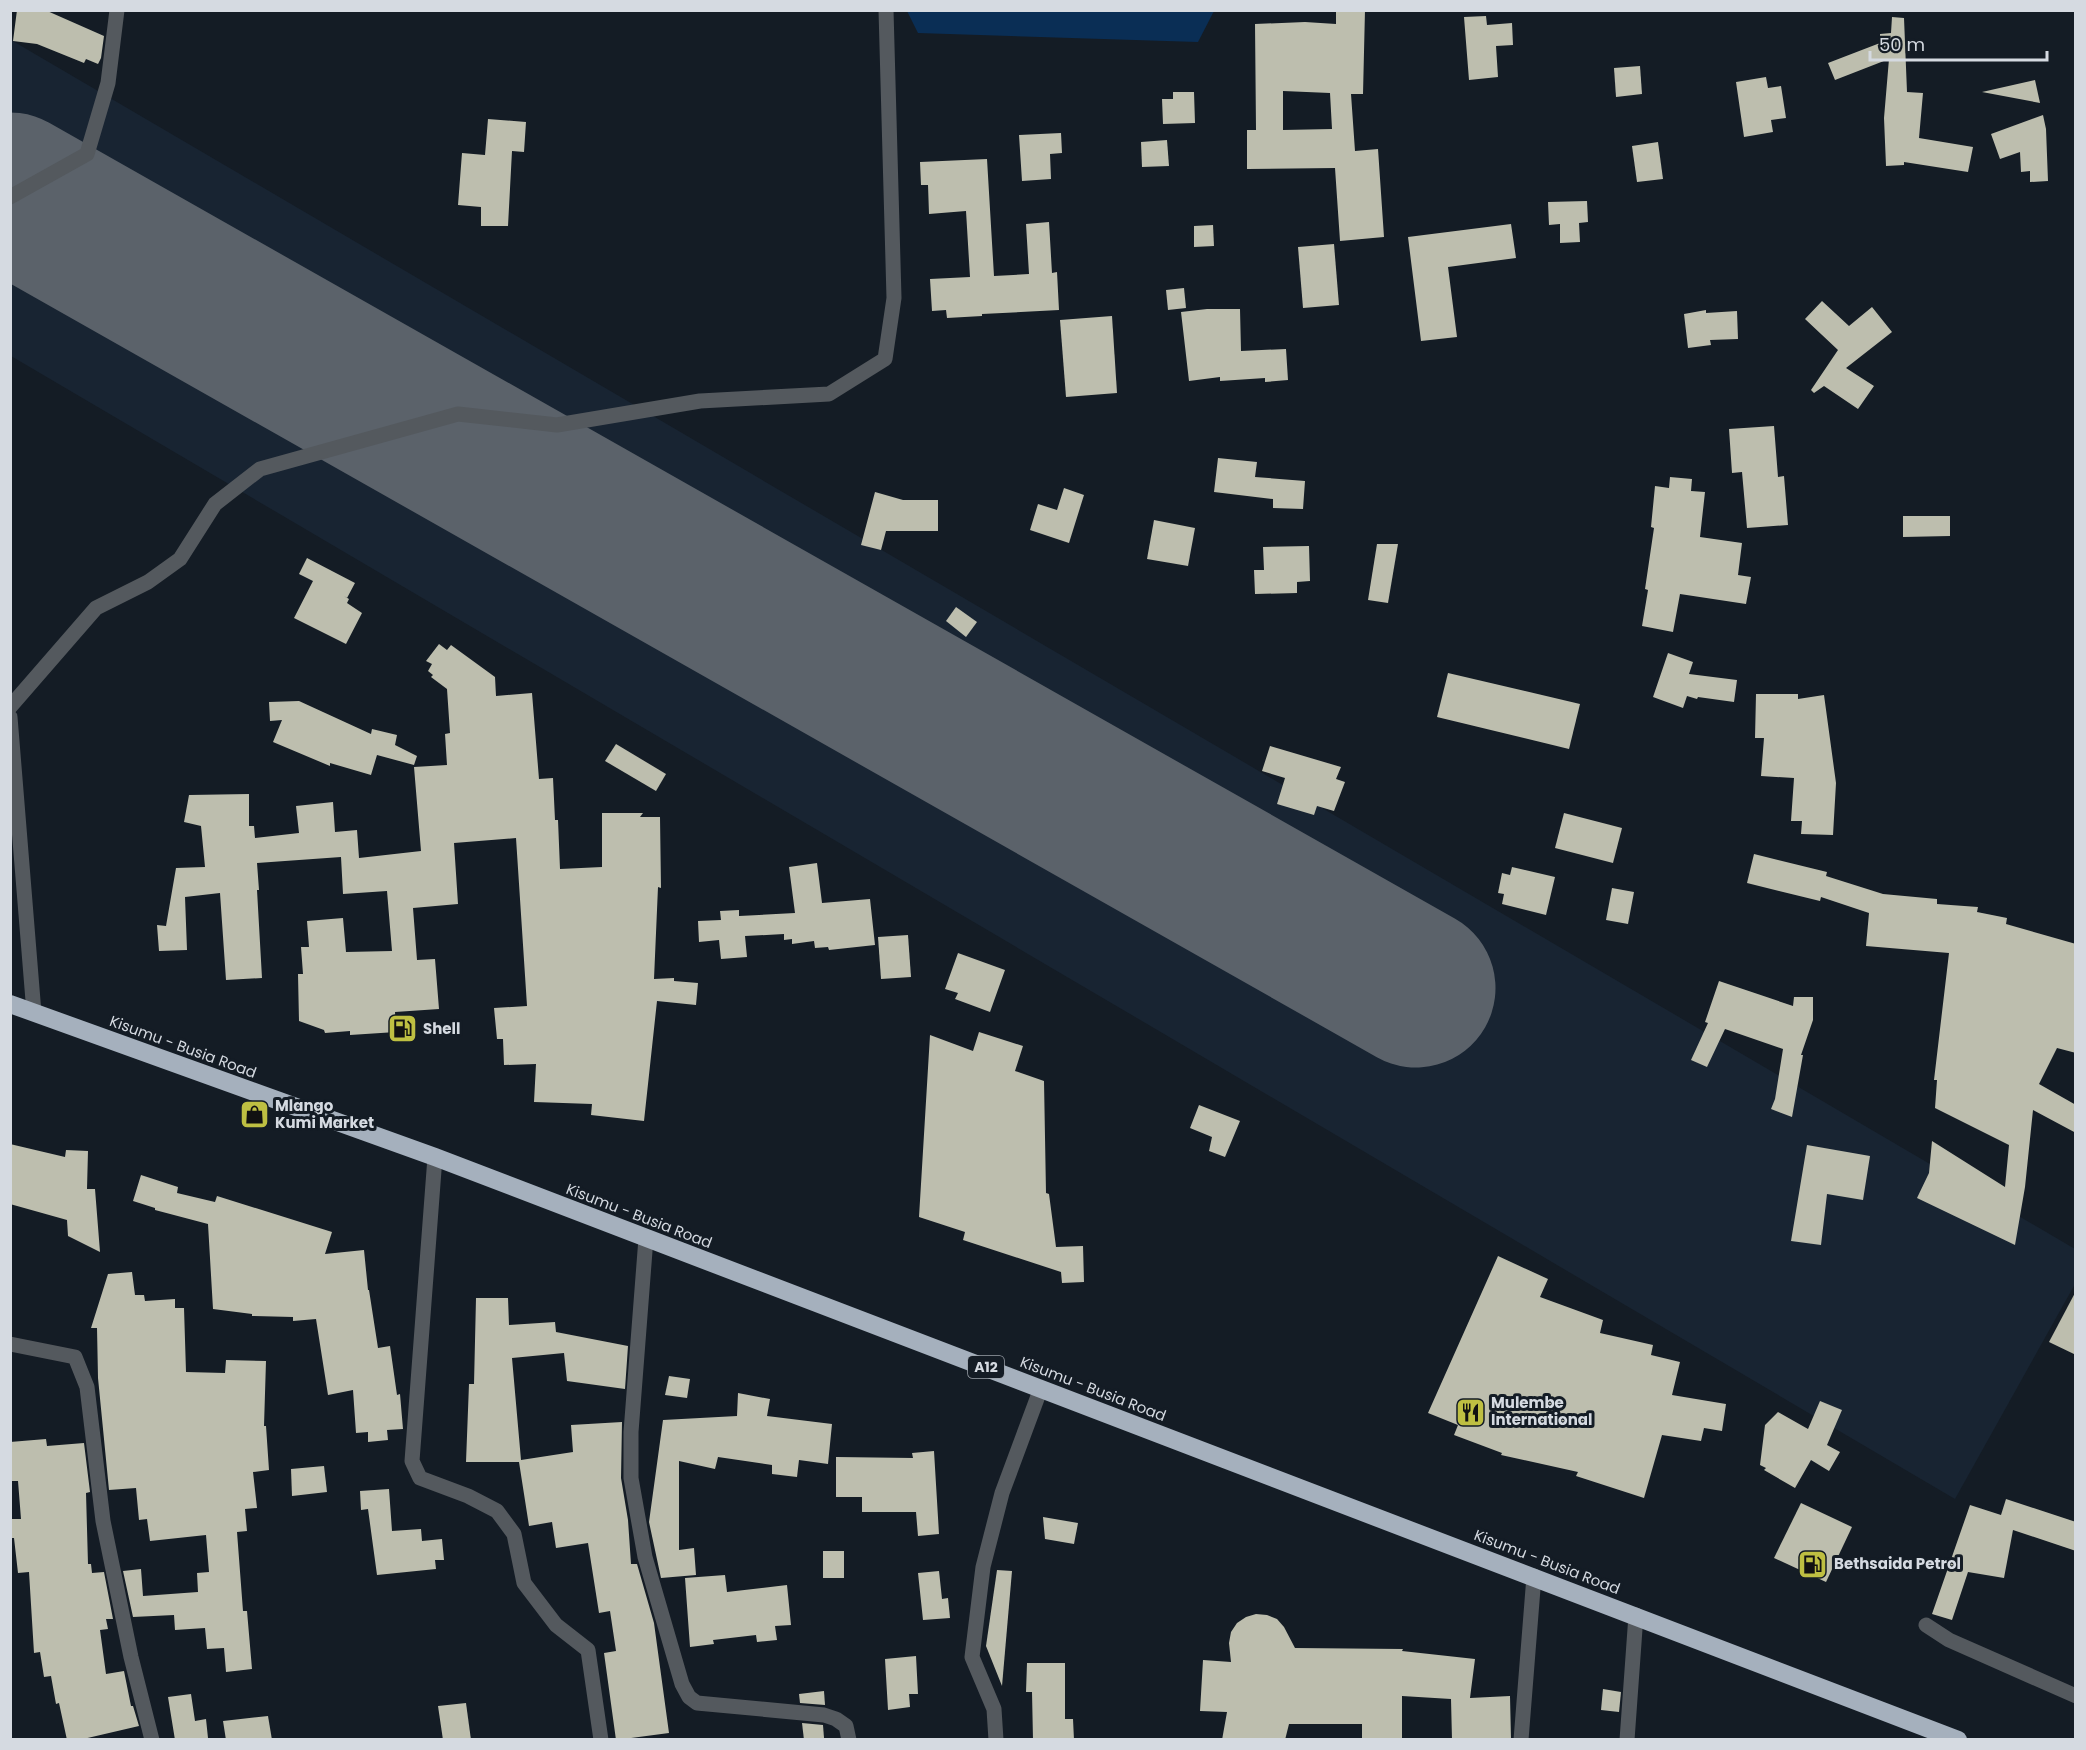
<svg xmlns="http://www.w3.org/2000/svg" width="2086" height="1750" viewBox="0 0 2086 1750" font-family="Poppins,sans-serif">
	<rect width="100%" height="100%" fill="#141c25"/>
	<polygon fill="#182432" points="11,40 2075,1249 2075,1284 1955,1499 11,356"/>
	<polygon fill="#0a2e55" points="907,11 1214,11 1198,42 918,33"/>
	<g fill="none" stroke-linecap="round" stroke-linejoin="round">
		<polyline stroke="#5b626a" stroke-width="159" points="10,192 1416,988"/>
	</g>
	<g fill="#bdbeae" fill-rule="evenodd">
		<polygon points="17,10 45,10 104,36 101,58 98,64 86,59 84,63 37,44 13,41"/>
		<path d="M1336 10H1365L1363 94H1351L1355 151 1378 149 1384 237 1340 241 1335 168 1247 169V130H1256L1255 24 1305 22 1336 24ZM1283 91 1330 93 1332 129 1283 130Z"/>
		<polygon points="1486,16 1487,25 1512,23 1513,45 1496,46 1498,77 1469,80 1464,17"/>
		<polygon points="1892,17 1904,18 1907,92 1923,93 1919,138 1973,147 1968,172 1904,162 1904,165 1886,166 1884,118 1889,59 1835,80 1828,63 1880,43 1880,34 1891,33"/>
		<polygon points="1640,66 1642,94 1616,97 1614,68"/>
		<polygon points="1766,77 1768,88 1781,86 1786,118 1771,120 1773,132 1744,137 1736,82"/>
		<polygon points="2035,80 2040,103 1982,92"/>
		<polygon points="1173,92 1194,92 1195,123 1163,124 1162,99 1173,99"/>
		<polygon points="2043,115 2046,129 2048,181 2030,182 2030,171 2021,172 2020,152 2000,159 1991,134"/>
		<polygon points="488,119 526,122 524,152 512,151 508,226 481,226 481,207 458,205 462,153 485,155"/>
		<polygon points="1061,133 1062,153 1050,154 1051,179 1022,181 1019,135"/>
		<polygon points="1167,140 1169,166 1142,167 1141,142"/>
		<polygon points="1658,142 1663,179 1637,182 1632,146"/>
		<polygon points="987,159 994,276 1029,274 1026,224 1049,222 1052,273 1057,272 1059,310 982,314 982,316 947,318 946,310 932,311 930,279 970,277 966,211 929,214 928,185 921,185 920,162"/>
		<polygon points="1587,201 1588,222 1579,223 1580,242 1560,243 1560,224 1549,225 1548,202"/>
		<polygon points="1511,224 1516,258 1448,267 1457,337 1421,341 1408,237"/>
		<polygon points="1213,225 1214,246 1194,247 1194,226"/>
		<polygon points="1334,244 1339,305 1303,308 1298,247"/>
		<polygon points="1184,288 1186,308 1168,310 1166,290"/>
		<polygon points="1822,301 1849,326 1872,307 1892,332 1846,368 1874,386 1858,409 1824,386 1814,393 1811,390 1838,350 1805,319"/>
		<polygon points="1207,309 1240,309 1241,351 1286,349 1288,380 1265,382 1265,378 1220,381 1220,377 1189,381 1181,312"/>
		<polygon points="1706,310 1706,313 1737,311 1738,339 1710,340 1711,345 1688,348 1684,314"/>
		<polygon points="1112,316 1117,393 1066,397 1060,320"/>
		<polygon points="1774,426 1778,477 1784,476 1788,525 1747,528 1742,472 1732,473 1729,429"/>
		<polygon points="1218,458 1257,462 1255,477 1305,481 1303,509 1273,508 1273,499 1214,492"/>
		<polygon points="1670,477 1692,479 1691,491 1705,492 1700,537 1742,543 1738,575 1751,577 1746,604 1680,594 1673,632 1642,626 1648,590 1645,589 1654,528 1651,527 1655,486 1669,488"/>
		<polygon points="1064,488 1084,495 1069,543 1030,530 1038,504 1057,510"/>
		<polygon points="875,492 903,500 938,500 938,531 886,531 881,550 861,545"/>
		<polygon points="1903,516 1950,516 1950,536 1903,537"/>
		<polygon points="1154,520 1195,528 1188,566 1147,559"/>
		<polygon points="1377,544 1398,544 1388,603 1368,600"/>
		<polygon points="1309,546 1310,581 1297,582 1297,593 1255,594 1254,570 1264,570 1263,547"/>
		<polygon points="307,558 355,583 347,598 344,596 349,599 347,603 362,613 346,644 294,618 313,581 299,574"/>
		<polygon points="956,607 977,622 966,637 946,621"/>
		<polygon points="439,644 447,650 451,645 495,677 496,696 532,693 539,779 553,778 555,820 558,820 560,869 602,867 602,813 643,813 640,817 660,817 661,888 658,887 654,979 674,978 674,981 698,983 696,1005 657,1001 644,1121 591,1115 592,1104 534,1102 536,1064 504,1065 503,1039 497,1039 494,1008 527,1006 516,838 454,843 458,904 413,908 417,960 435,959 439,1009 395,1012 396,1032 350,1035 350,1031 325,1033 324,1030 299,1021 298,974 303,974 301,947 309,947 307,921 343,918 346,952 392,951 387,891 343,894 341,857 257,863 259,890 257,890 262,978 226,980 220,893 185,897 187,950 159,951 157,925 166,926 176,868 205,867 201,826 184,822 189,795 249,794 249,826 254,826 255,838 299,833 296,806 333,802 335,832 357,830 359,858 421,851 414,767 447,765 445,734 450,733 447,689 431,677 433,675 428,671 432,664 426,661"/>
		<polygon points="1668,653 1693,662 1689,674 1737,680 1734,702 1698,697 1697,699 1687,696 1683,708 1653,697"/>
		<polygon points="1448,673 1580,704 1569,749 1437,717"/>
		<polygon points="1756,694 1798,694 1798,699 1824,695 1836,783 1833,835 1801,834 1802,821 1791,821 1794,778 1761,776 1764,738 1755,738"/>
		<polygon points="299,701 371,734 372,729 397,735 395,745 417,756 414,765 377,755 371,775 330,763 330,766 273,742 282,720 270,721 269,702"/>
		<polygon points="616,744 666,774 656,791 605,761"/>
		<polygon points="1270,746 1341,767 1336,779 1345,782 1334,811 1317,806 1314,815 1277,804 1285,778 1262,771"/>
		<polygon points="1564,813 1622,828 1613,863 1555,848"/>
		<polygon points="1754,854 1827,872 1826,876 1883,894 1937,899 1937,904 1978,907 1977,912 2007,918 2006,924 2076,944 2076,1053 2057,1048 2039,1084 2076,1105 2076,1133 2033,1110 2025,1187 2015,1245 1917,1198 1929,1173 1932,1141 2005,1187 2009,1145 1935,1108 1937,1080 1934,1080 1949,953 1866,946 1869,913 1821,897 1820,901 1747,883"/>
		<polygon points="817,863 822,903 870,899 875,945 829,950 828,947 815,948 814,941 792,944 792,939 784,940 784,934 745,936 747,957 721,959 719,940 699,942 698,921 721,920 720,911 739,910 739,916 795,913 789,867"/>
		<polygon points="1512,867 1555,877 1546,915 1502,904 1504,894 1498,893 1502,873 1510,875"/>
		<polygon points="1612,888 1634,892 1628,924 1606,920"/>
		<polygon points="908,935 911,977 881,979 878,937"/>
		<polygon points="958,953 1005,970 990,1012 955,999 958,993 945,989"/>
		<polygon points="1719,981 1793,1006 1794,997 1813,997 1813,1020 1801,1055 1803,1055 1792,1117 1771,1109 1775,1099 1783,1049 1725,1029 1707,1067 1691,1060 1708,1023 1705,1022"/>
		<polygon points="979,1032 1023,1046 1015,1071 1044,1081 1046,1193 1049,1194 1056,1247 1083,1246 1084,1282 1062,1283 1061,1272 963,1240 965,1232 919,1217 930,1035 973,1051"/>
		<polygon points="1199,1105 1240,1121 1225,1157 1209,1151 1212,1137 1190,1128"/>
		<polygon points="10,1144 65,1157 66,1150 88,1151 87,1189 95,1189 100,1252 68,1236 67,1220 10,1204"/>
		<polygon points="1807,1145 1870,1156 1863,1200 1827,1194 1821,1245 1791,1241"/>
		<polygon points="141,1175 178,1187 177,1193 215,1202 217,1196 332,1232 325,1254 364,1250 368,1290 369,1290 378,1348 390,1346 397,1395 400,1394 403,1429 387,1430 388,1440 368,1442 368,1432 356,1433 353,1390 328,1395 316,1319 293,1321 293,1317 252,1316 252,1314 213,1309 208,1224 155,1210 155,1208 133,1201"/>
		<polygon points="1498,1256 1548,1279 1540,1297 1603,1320 1600,1333 1653,1345 1651,1355 1680,1362 1672,1395 1726,1404 1722,1431 1704,1428 1701,1441 1662,1435 1644,1498 1576,1476 1578,1472 1501,1455 1502,1453 1454,1435 1458,1425 1428,1413"/>
		<polygon points="132,1272 135,1295 144,1295 145,1301 175,1299 175,1308 184,1308 186,1372 225,1373 226,1360 266,1361 264,1426 266,1426 269,1470 253,1472 257,1508 245,1509 247,1531 237,1532 243,1611 247,1611 252,1669 226,1672 224,1648 207,1649 205,1628 175,1630 174,1615 133,1617 123,1571 141,1569 143,1596 198,1592 197,1573 209,1572 206,1535 150,1541 147,1519 139,1520 136,1488 109,1490 98,1378 97,1328 91,1328 108,1274"/>
		<polygon points="2076,1291 2076,1355 2049,1342"/>
		<polygon points="476,1298 508,1298 509,1325 555,1322 556,1332 628,1346 625,1389 567,1381 564,1353 512,1358 521,1460 573,1452 571,1425 622,1422 621,1478 628,1520 631,1564 637,1564 654,1623 669,1733 616,1740 604,1653 616,1651 610,1611 599,1613 588,1543 556,1548 552,1522 529,1526 519,1462 466,1462 469,1384 474,1384"/>
		<polygon points="669,1376 690,1379 687,1398 665,1395"/>
		<polygon points="738,1393 770,1399 767,1416 832,1424 828,1464 799,1460 797,1477 772,1474 772,1465 718,1457 715,1469 679,1461 679,1550 694,1548 696,1575 661,1578 649,1522 663,1420 737,1416"/>
		<polygon points="1820,1401 1842,1410 1827,1445 1840,1452 1829,1471 1811,1460 1795,1488 1764,1470 1766,1468 1760,1465 1765,1425 1778,1412 1808,1429"/>
		<polygon points="46,1439 47,1446 84,1443 90,1492 86,1493 88,1564 91,1564 92,1573 104,1572 113,1619 106,1619 108,1629 100,1630 106,1674 124,1671 131,1706 133,1706 139,1726 79,1740 67,1740 59,1703 56,1704 51,1676 44,1677 40,1652 34,1653 29,1572 18,1573 14,1538 11,1538 10,1519 21,1519 18,1481 10,1481 10,1442"/>
		<polygon points="934,1451 939,1534 918,1536 916,1512 862,1512 862,1497 836,1497 836,1457 913,1458 912,1453"/>
		<polygon points="324,1466 327,1492 292,1496 291,1469"/>
		<polygon points="389,1489 392,1531 421,1529 422,1541 442,1539 444,1560 435,1560 436,1569 377,1575 368,1509 361,1510 360,1491"/>
		<polygon points="2006,1499 2076,1522 2076,1551 2013,1530 2004,1578 1968,1572 1952,1620 1932,1614 1970,1505 2001,1515"/>
		<polygon points="1801,1503 1852,1527 1826,1582 1774,1558"/>
		<polygon points="1043,1517 1078,1523 1074,1544 1045,1539"/>
		<rect x="823" y="1551" width="21" height="27"/>
		<polygon points="997,1570 1012,1571 1002,1686 986,1646"/>
		<polygon points="939,1571 942,1599 948,1598 950,1618 923,1620 918,1573"/>
		<polygon points="725,1575 727,1592 787,1585 791,1625 775,1626 777,1640 757,1642 756,1635 713,1640 714,1644 690,1647 685,1578"/>
		<polygon points="1256,1614 1267,1615 1277,1619 1284,1627 1295,1648 1403,1649 1402,1651 1475,1659 1470,1698 1510,1696 1511,1740 1452,1740 1451,1699 1402,1696 1402,1740 1362,1740 1362,1724 1289,1724 1285,1740 1222,1740 1227,1712 1200,1711 1203,1660 1231,1662 1229,1643 1231,1632 1237,1623 1246,1617"/>
		<polygon points="916,1656 918,1694 909,1694 910,1707 888,1710 885,1659"/>
		<polygon points="1027,1663 1065,1663 1065,1719 1073,1719 1074,1740 1033,1740 1032,1692 1026,1692"/>
		<polygon points="1603,1689 1621,1692 1619,1712 1601,1710"/>
		<polygon points="824,1691 825,1705 800,1703 799,1694"/>
		<polygon points="191,1694 195,1721 206,1719 208,1738 175,1740 168,1697"/>
		<polygon points="466,1703 471,1740 443,1740 438,1706"/>
		<polygon points="268,1716 272,1740 226,1740 223,1721"/>
		<polygon points="802,1723 823,1725 824,1738 804,1740"/>
	</g>
	<g fill="none" stroke-linecap="round" stroke-linejoin="round">
		<g stroke="#54595e" stroke-width="15">
			<polyline points="10,197 87,154 108,83 117,10"/>
			<polyline points="10,707 96,608 148,582 180,559 215,504 260,469 458,414 557,425 700,401 829,394 885,359 894,298 886,10"/>
			<polyline points="10,717 34,1013"/>
			<polyline points="435,1157 412,1461 420,1478 468,1496 497,1511 514,1534 524,1583 556,1625 588,1650 601,1740"/>
			<polyline points="646,1238 631,1432 631,1478 645,1557 682,1684 689,1697 697,1703 824,1715 836,1719 846,1726 849,1740"/>
			<polyline points="10,1344 75,1357 87,1387 103,1521 131,1657 152,1740"/>
			<polyline points="1926,1625 1949,1640 2076,1696"/>
			<polyline points="996,1740 994,1709 972,1657 983,1567 1002,1493 1041,1388"/>
			<polyline points="1521,1740 1534,1576"/>
			<polyline points="1627,1740 1636,1615"/>
		</g>
		<polyline stroke="#a5b0bd" stroke-width="18" points="10,1004 435,1157 1958,1740"/>
	</g>
	<defs>
		<symbol id="fuel-square" viewBox="-11 -11 22 22"><rect x="-9" y="-9" width="18" height="18" rx="4" fill="#bebf42" stroke="#141c25"/><path d="M-5.5-6h7V0h2V4h1.3V-2.5L3-4.5l.8-.8L6-3V5H2.5V1h-1V6h-7ZM-4.2-4.7v3.2H.2V-4.7Z" fill="#111"/></symbol>
		<symbol id="shop-square" viewBox="-11 -11 22 22"><rect x="-9" y="-9" width="18" height="18" rx="4" fill="#bebf42" stroke="#141c25"/><path d="M-5-2.5h2.3a2.7 3.5 0 0 1 5.4 0H5L5.5 6h-11ZM-1.5-2.5h3a1.5 2.3 0 0 0-3 0Z" fill="#111"/></symbol>
		<symbol id="restaurant-square" viewBox="-11 -11 22 22"><rect x="-9" y="-9" width="18" height="18" rx="4" fill="#bebf42" stroke="#141c25"/><path d="M-5-6h1v4h1v-4h1v4h1v-4h1v5L-1.5 .5V6h-2V.5L-5-1ZM5-6V6H3V1.5H1.5Q1.5-4 5-6Z" fill="#111"/></symbol>
	</defs>
	<g fill-rule="evenodd">
		<use href="#fuel-square" x="386" y="1012" width="33" height="33"/>
		<use href="#shop-square" x="238" y="1098" width="33" height="33"/>
		<use href="#restaurant-square" x="1454" y="1396" width="33" height="33"/>
		<use href="#fuel-square" x="1796" y="1548" width="33" height="33"/>
	</g>
	<g text-anchor="middle" stroke-width="6" stroke-linejoin="round" paint-order="stroke">
		<rect fill="#141c25" stroke="#9ba1a9" stroke-width="1.5" x="968" y="1356" width="36" height="22" rx="4.5"/>
		<g font-size="14" font-weight="bold" fill="#d5dae1">
			<text x="986" y="1372">A12</text>
		</g>
		<g font-size="15" font-weight="bold" fill="#d5dae1" stroke="#141c25" text-anchor="start">
			<text x="423" y="1034">Shell</text>
			<text x="275" y="1111">Mlango<tspan x="275" dy="17">Kumi Market</tspan></text>
			<text x="1491" y="1408">Mulembe<tspan x="1491" dy="17">International</tspan></text>
			<text x="1834" y="1569">Bethsaida Petrol</text>
		</g>
		<g font-size="15" fill="#d5dae1" stroke="#141c25">
			<text transform="translate(183 1047) rotate(20)" y="5">Kisumu - Busia Road</text>
			<text transform="translate(639 1216) rotate(21)" y="5">Kisumu - Busia Road</text>
			<text transform="translate(1093 1389) rotate(21)" y="5">Kisumu - Busia Road</text>
			<text transform="translate(1547 1562) rotate(21)" y="5">Kisumu - Busia Road</text>
		</g>
	</g>
	<rect width="2086" height="1750" fill="none" stroke="#d5dae1" stroke-width="24"/>
	<path d="M1870 51v9h177v-9" fill="none" stroke="#d5dae1" stroke-width="3"/>
	<text x="1879" y="51" font-size="18" fill="#d5dae1" stroke="#141c25" stroke-width="4.5" paint-order="stroke">50 m</text>
</svg>
